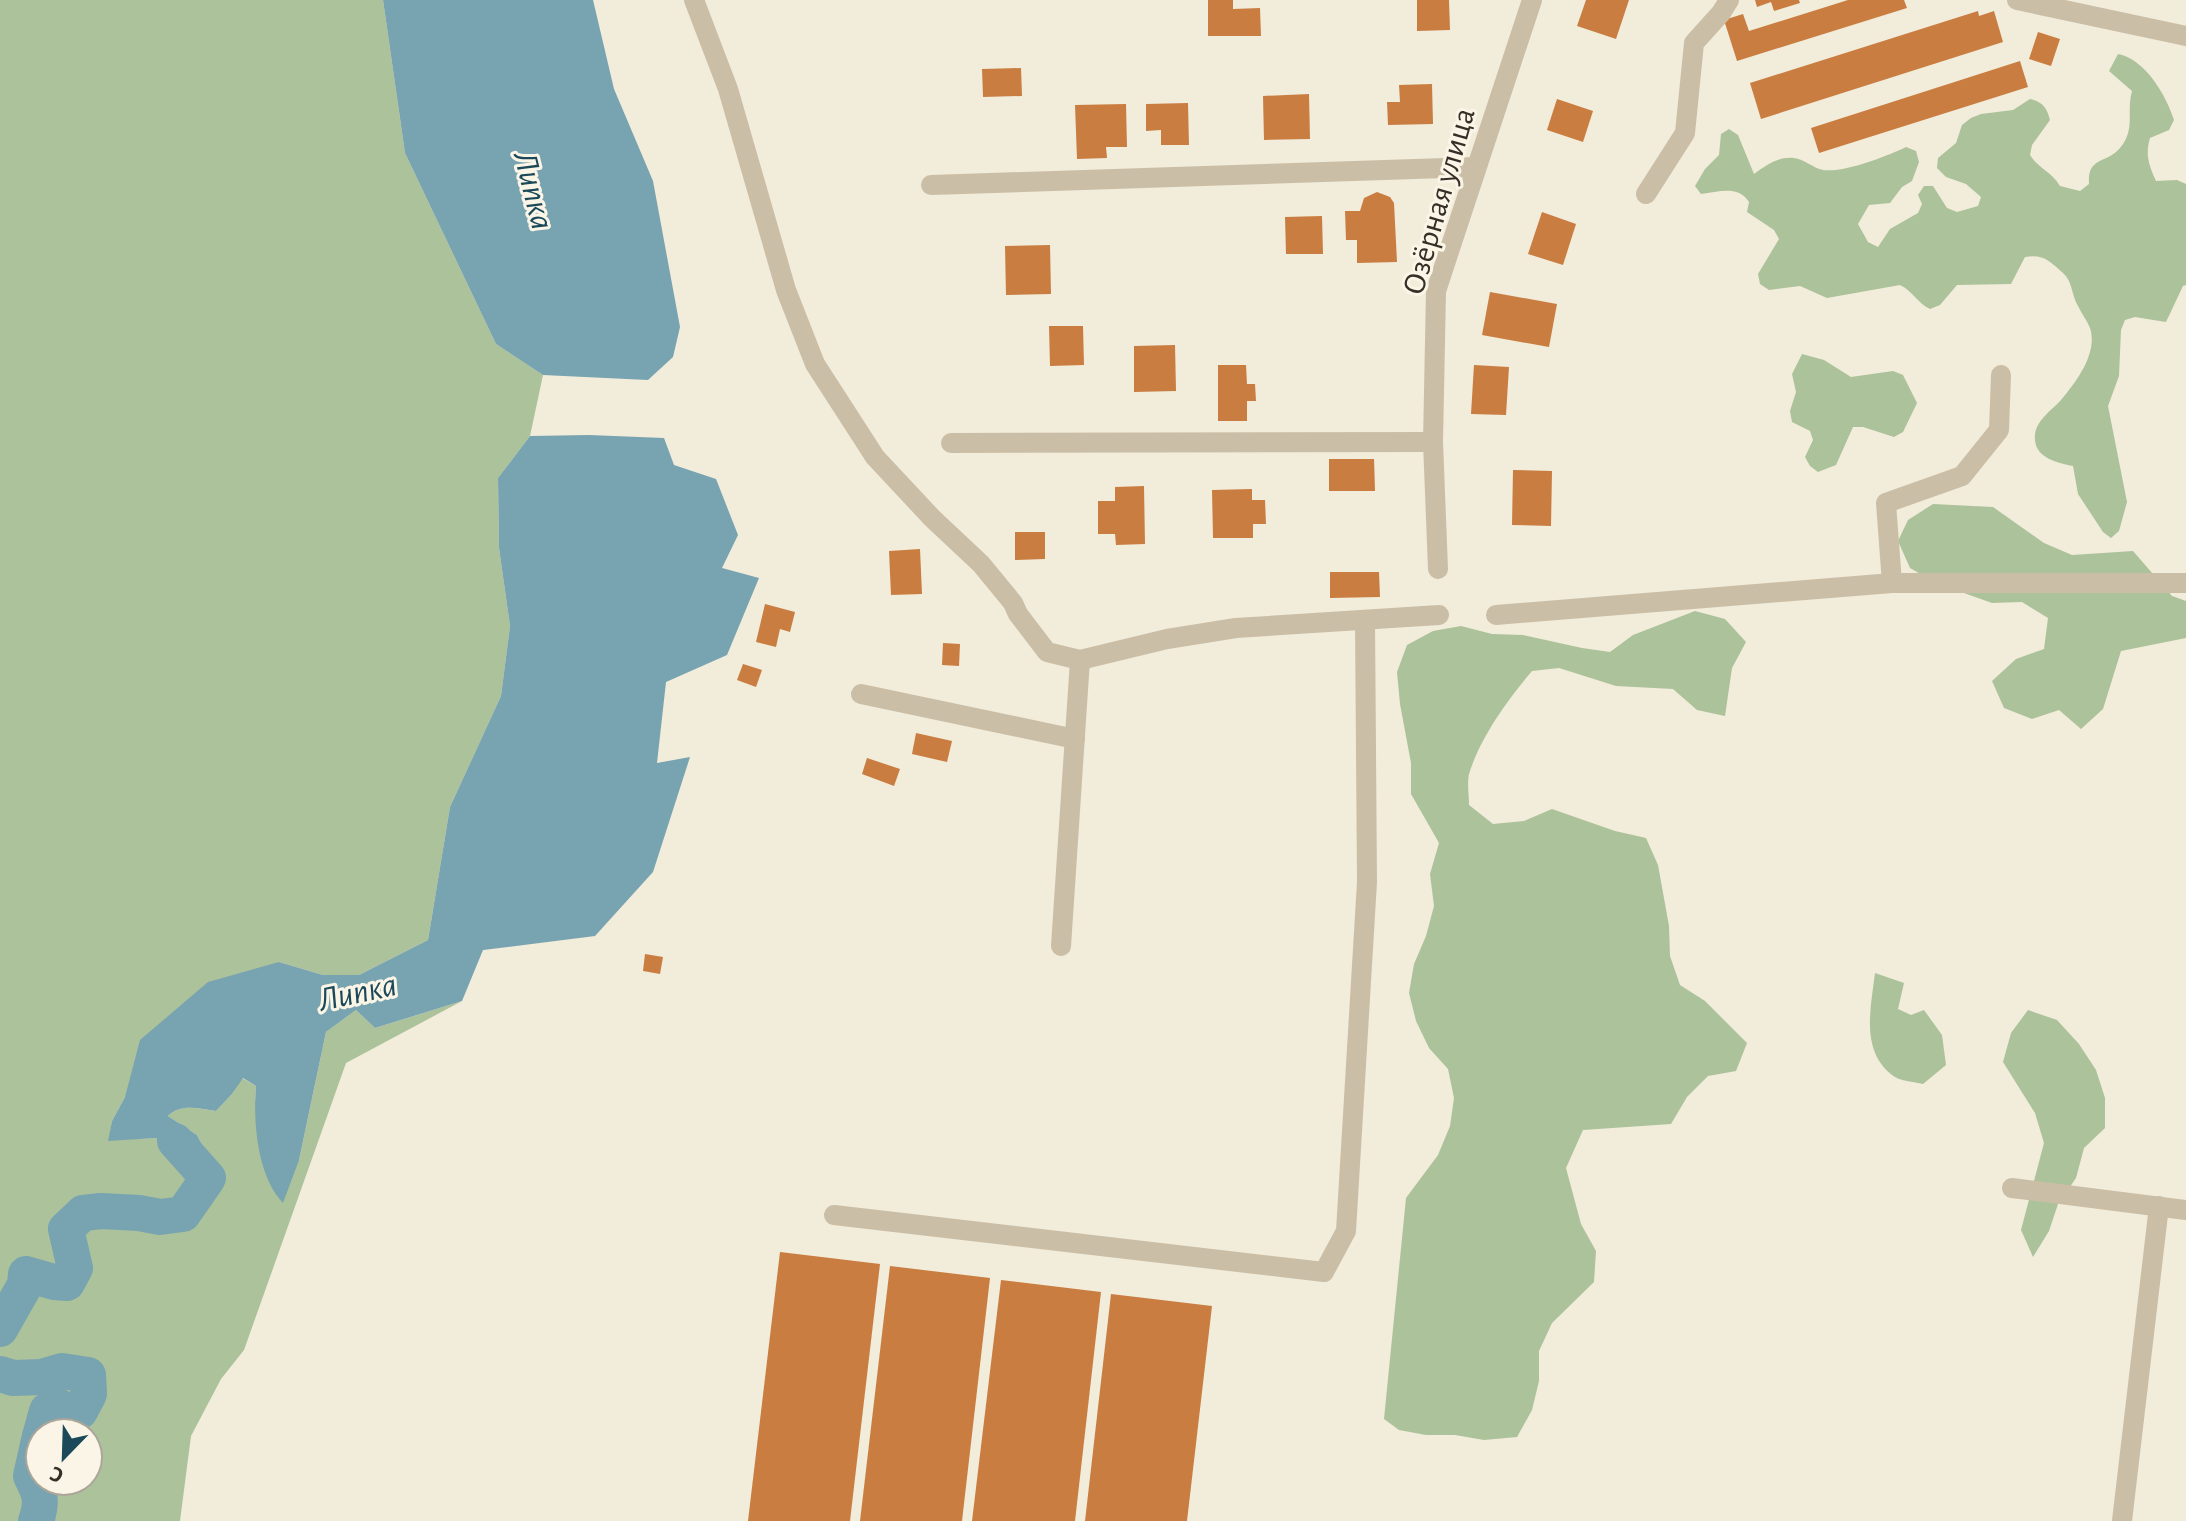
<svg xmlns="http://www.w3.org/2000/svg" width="2186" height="1521" viewBox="0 0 2186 1521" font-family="'Alegreya Sans',sans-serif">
	<rect width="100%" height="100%" fill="#f2ecda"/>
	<g fill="#acc29a" fill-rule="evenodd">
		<path d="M0 0H383L405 153 496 344 543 375 530 436 498 478 499 548 510 626 501 696 450 807 428 940 359 975H323L279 962 125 1097 112 1121 109 1140 156 1138 208 1177H217L197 1135 168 1116C181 1103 199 1109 216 1111L232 1094 242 1078 256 1086 255 1100 299 1160 326 1032 356 1010 375 1028 462 1001 346 1063 244 1350 221 1379 191 1436 180 1521H0ZM40 1433H88V1481H40Z"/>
		<path d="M2118 54C2145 59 2166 95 2174 120L2169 130 2150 138C2145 155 2149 165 2156 181L2177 180 2186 184V285L2183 286 2166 322 2135 317 2125 320 2121 330 2119 376 2108 406 2127 502 2119 531 2111 538 2103 532 2078 494 2073 466C2058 463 2036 458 2035 440 2033 422 2051 411 2061 400 2077 381 2098 353 2090 328 2087 320 2081 313 2078 306 2071 294 2073 282 2063 273 2049 261 2044 254 2025 257L2011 284 1957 285 1940 305 1930 309C1917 303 1913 291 1900 285L1827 298 1800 286 1769 290 1760 284 1758 274 1779 239 1774 230 1747 212 1749 202C1738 185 1719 192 1701 194L1695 186 1705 169 1719 155 1721 134 1729 129 1738 135 1754 174C1766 165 1779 156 1794 158 1804 159 1813 168 1823 170 1845 173 1887 156 1906 147L1916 151 1919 162 1912 181 1902 187 1890 203 1869 205 1858 224 1868 242 1878 247 1890 229 1918 213 1922 204 1918 195 1924 186H1933L1947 208 1957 212 1978 206 1981 197 1966 184 1946 177 1937 168 1938 158 1956 143 1962 125 1971 118 1981 114 2013 110 2030 99C2043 102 2047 108 2050 120L2032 145 2030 155C2038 168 2052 172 2060 186L2080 191 2089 184C2087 156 2107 164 2120 148 2136 129 2126 112 2132 91L2109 71Z"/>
		<polygon points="1802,354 1824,360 1851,377 1893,371 1903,375 1917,403 1903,432 1894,437 1863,427 1853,427 1836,465 1818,472 1810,466 1805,457 1813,440 1810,431 1792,422 1790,411 1796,392 1792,374"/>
		<polygon points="1933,504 1993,507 2044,543 2072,555 2133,551 2172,596 2186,601 2186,638 2121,651 2103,709 2081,729 2059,710 2032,719 2004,708 1992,681 2016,659 2044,649 2048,618 2022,602 1992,603 1936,583 1910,568 1898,541 1908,520"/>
		<path d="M1695 611 1725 619 1746 642 1732 668 1725 716 1697 710 1673 689 1616 686 1559 668 1532 671C1508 699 1480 738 1469 774 1467 783 1469 795 1469 805L1493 824 1524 821 1552 809 1615 831 1646 838 1658 865 1669 926 1670 956 1680 985 1705 1001 1747 1043 1736 1071 1708 1076 1687 1097 1671 1124 1583 1130 1566 1168 1581 1224 1596 1251 1594 1282 1552 1323 1539 1351V1381L1532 1410 1517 1437 1484 1440 1455 1435H1426L1399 1430 1384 1419 1406 1198 1438 1155 1450 1126 1454 1098 1448 1069 1429 1048 1416 1021 1409 993 1414 964 1426 936 1434 906 1430 874 1439 843 1411 794V763L1400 704 1397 672 1407 645 1433 631 1461 626 1492 634 1523 635 1582 648 1610 652 1633 635Z"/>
		<path d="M1875 973 1904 983 1898 1009 1911 1015 1924 1010 1942 1035 1946 1065 1923 1084C1914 1082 1899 1081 1892 1075 1860 1050 1871 1007 1875 973Z"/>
		<polygon points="2028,1010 2057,1020 2079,1044 2096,1070 2105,1098 2105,1128 2084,1148 2076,1178 2058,1204 2049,1231 2033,1257 2021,1230 2044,1143 2035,1113 2003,1062 2011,1033"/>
	</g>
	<g fill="#78a3b0">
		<polygon points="383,0 593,0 614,89 653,181 680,327 673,357 648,380 543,375 496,344 405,153"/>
		<path d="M589 435 664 438 674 465 716 479 738 535 722 568 759 578 727 655 666 682 657 763 690 757 653 872 595 936 483 950 462 1001 375 1028 356 1010 326 1032 299 1160 283 1203C257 1176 253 1121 256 1086L243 1078 232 1094 216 1111C200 1109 181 1103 168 1116L197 1135 218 1177 208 1178 156 1138 108 1141 112 1121 125 1097 140 1040 208 982 279 962 323 975H359L428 940 450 807 501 696 510 626 499 548 498 478 530 436Z"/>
	</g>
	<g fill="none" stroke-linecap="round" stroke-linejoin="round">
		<g stroke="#78a3b0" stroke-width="36">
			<polyline points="0,1329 25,1285 26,1274 54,1282 67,1283 75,1268 66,1229 83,1213 101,1211 139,1213 160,1217 183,1214 208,1178 175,1141"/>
			<polyline points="0,1374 13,1378 42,1377 62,1371 88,1375 89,1394 80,1411 68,1413 58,1406 47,1411 41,1433"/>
			<path d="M36 1521C43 1502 40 1493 31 1476L40 1436"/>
		</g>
	</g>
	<g fill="#c97d41">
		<polygon points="1208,0 1233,0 1233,9 1260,8 1261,36 1208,36"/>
		<polygon points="1417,0 1449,0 1450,30 1417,31"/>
		<polygon points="1586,0 1629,0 1616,39 1577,26"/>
		<polygon points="1755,0 1799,0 1800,3 1774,11 1771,2 1757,7"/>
		<polygon points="1848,0 1904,0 1907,8 1737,61 1724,20 1743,14 1749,31"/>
		<polygon points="1978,11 1979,16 1994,11 2003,42 1761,119 1750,83"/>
		<polygon points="2038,32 2060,39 2051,66 2029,59"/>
		<polygon points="2020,61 2028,87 1819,153 1811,128"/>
		<polygon points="1021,68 1022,96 983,97 982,69"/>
		<polygon points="1432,84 1433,124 1388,125 1387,102 1400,102 1399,85"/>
		<polygon points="1309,94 1310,139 1264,140 1263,96"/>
		<polygon points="1557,99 1593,111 1583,142 1547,130"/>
		<polygon points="1188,103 1189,145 1161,145 1161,130 1146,131 1146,104"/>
		<polygon points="1126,104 1127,147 1106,147 1107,158 1077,159 1075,105"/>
		<polygon points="1377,192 1390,197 1394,203 1397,262 1357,263 1357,240 1346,240 1345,211 1360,211 1364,198"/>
		<polygon points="1542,212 1576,224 1563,265 1528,254"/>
		<polygon points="1322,216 1323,254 1286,254 1285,217"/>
		<polygon points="1050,245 1051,294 1006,295 1005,246"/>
		<polygon points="1490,292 1557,304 1549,347 1482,335"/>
		<polygon points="1049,326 1083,326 1084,365 1050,366"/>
		<polygon points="1175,345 1176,391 1134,392 1134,346"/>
		<polygon points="1218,365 1246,365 1247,384 1255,384 1256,401 1247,401 1247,421 1218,421"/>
		<polygon points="1474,365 1509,367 1506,415 1471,414"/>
		<polygon points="1329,459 1374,459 1375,491 1329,491"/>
		<polygon points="1513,470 1552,471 1551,526 1512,525"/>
		<polygon points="1144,486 1145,544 1116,545 1115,534 1098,534 1098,501 1115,501 1115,487"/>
		<polygon points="1252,489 1252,500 1265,500 1266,524 1253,524 1253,538 1213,538 1212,490"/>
		<polygon points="1015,532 1045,532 1045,559 1015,560"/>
		<polygon points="920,549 922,594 891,595 889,551"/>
		<polygon points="1330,572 1379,572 1380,597 1330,598"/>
		<polygon points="765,604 795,612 790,632 780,629 776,647 756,642"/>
		<polygon points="943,643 960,644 959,666 942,665"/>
		<polygon points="743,664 762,670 756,687 737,680"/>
		<polygon points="916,733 952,741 947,762 912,754"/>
		<polygon points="867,758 900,769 894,786 862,774"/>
		<polygon points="645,954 663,957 660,974 643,971"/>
		<polygon points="780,1252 880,1264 850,1521 748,1521"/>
		<polygon points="890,1266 990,1278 962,1521 860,1521"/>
		<polygon points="1001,1280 1101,1292 1075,1521 972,1521"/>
		<polygon points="1111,1294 1212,1306 1187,1521 1085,1521"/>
	</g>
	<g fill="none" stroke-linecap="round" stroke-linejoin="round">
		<g stroke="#cbbea6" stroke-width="20">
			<polyline points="694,0 728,89 786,290 815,364 875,457 932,518 981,564 1013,603 1018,614 1047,652 1080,660 1167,639 1236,628 1439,615"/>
			<polyline points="2017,0 2186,36"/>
			<polyline points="931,185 1476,167"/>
			<polyline points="1646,194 1685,133 1694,43 1721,13 1729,0"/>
			<polyline points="951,443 1433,442"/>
			<polyline points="1438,569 1433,442 1436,291 1532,0"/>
			<polyline points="1892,583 1886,503 1962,476 1999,430 2001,375"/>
			<polyline points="1496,615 1892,583 2186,583"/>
			<polyline points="861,694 1075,739"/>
			<polyline points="1061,946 1080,660"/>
			<polyline points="2012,1188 2186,1210"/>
			<polyline points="834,1215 1324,1272 1346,1231 1367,882 1365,621"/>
			<polyline points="2122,1521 2159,1206"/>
		</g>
	</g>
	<g text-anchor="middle" stroke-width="6" stroke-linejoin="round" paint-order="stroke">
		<g font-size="32" fill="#362f27" stroke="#faf5e6">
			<text transform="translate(1438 201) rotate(-74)" y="11">Озёрная улица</text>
		</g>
		<g font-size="34" font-style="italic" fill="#1b4959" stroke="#faf5e6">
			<text transform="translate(535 190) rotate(76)" y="12">Липка</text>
			<text transform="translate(357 991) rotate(-12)" y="12">Липка</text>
		</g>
	</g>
	<g transform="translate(64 1457) rotate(203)"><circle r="38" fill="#faf5e6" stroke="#aca69a" stroke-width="2"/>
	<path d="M0-6L14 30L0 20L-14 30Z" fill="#1b4959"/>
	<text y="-12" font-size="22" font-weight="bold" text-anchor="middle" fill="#362f27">С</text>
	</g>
</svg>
